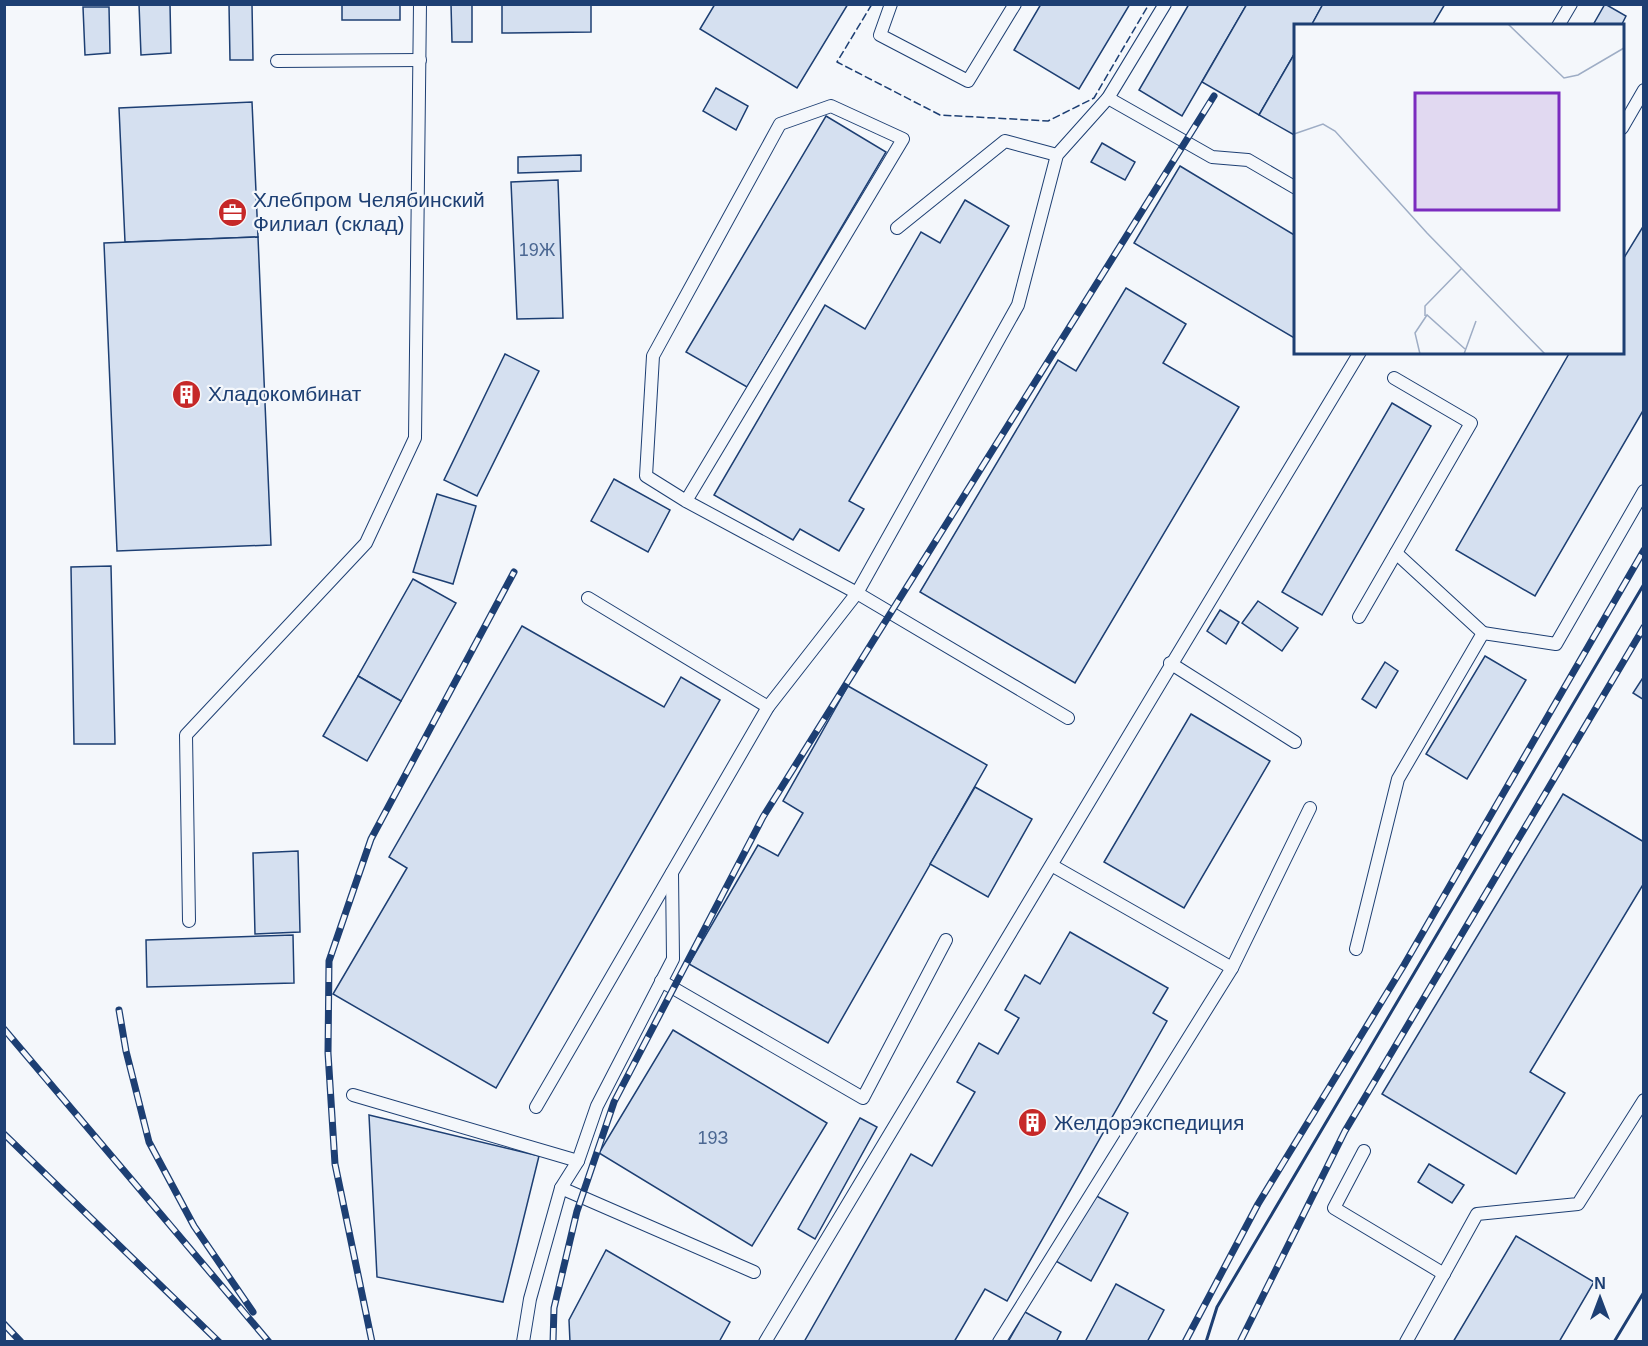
<svg xmlns="http://www.w3.org/2000/svg" width="1648" height="1346" viewBox="0 0 1648 1346" font-family="Helvetica,sans-serif">
	<rect width="100%" height="100%" fill="#f4f7fb"/>
	<g fill="#d5e0f0" stroke="#1d3f73" stroke-width="1.5">
		<polygon points="139,4 170,4 171,53 141,55"/>
		<polygon points="229,4 252,4 253,60 230,60"/>
		<rect x="342" y="4" width="58" height="16"/>
		<polygon points="451,4 472,4 472,42 452,42"/>
		<polygon points="502,4 591,4 591,32 502,33"/>
		<polygon points="715,4 848,4 797,88 700,29"/>
		<polygon points="1041,4 1130,4 1079,89 1014,50"/>
		<polygon points="1189,4 1247,4 1182,116 1139,90"/>
		<polygon points="1247,4 1323,4 1311,26 1296,26 1296,51 1259,115 1202,82"/>
		<polygon points="1323,4 1445,4 1432,26 1311,26"/>
		<polygon points="1605,4 1626,16 1621,26 1593,25"/>
		<polygon points="83,7 109,7 110,53 85,55"/>
		<polygon points="1296,51 1296,136 1259,115"/>
		<polygon points="716,88 748,106 736,130 703,111"/>
		<polygon points="252,102 258,237 125,242 119,108"/>
		<polygon points="826,116 886,152 747,387 686,352"/>
		<polygon points="1102,143 1135,162 1125,180 1091,162"/>
		<polygon points="581,155 581,171 518,173 518,157"/>
		<polygon points="1180,166 1296,236 1296,339 1134,243"/>
		<polygon points="558,180 563,318 517,319 511,182"/>
		<polygon points="965,200 1009,226 849,501 864,509 839,551 800,529 793,540 714,495 825,305 865,329 921,232 940,243"/>
		<polygon points="1644,225 1644,409 1535,596 1456,550 1570,352 1622,352 1622,261"/>
		<polygon points="258,237 271,545 117,551 104,243"/>
		<polygon points="1126,288 1186,324 1163,363 1239,407 1075,683 920,592 1058,360 1076,371"/>
		<polygon points="505,354 539,371 477,496 444,480"/>
		<polygon points="1392,403 1431,426 1322,615 1282,592"/>
		<polygon points="614,479 670,510 648,552 591,521"/>
		<polygon points="437,494 476,506 453,584 413,572"/>
		<polygon points="111,566 115,744 74,744 71,567"/>
		<polygon points="413,579 456,603 401,701 358,676"/>
		<polygon points="1258,601 1298,628 1282,651 1242,623"/>
		<polygon points="1220,610 1239,622 1226,644 1207,631"/>
		<polygon points="522,626 664,707 681,677 720,700 496,1088 333,994 407,868 389,857"/>
		<polygon points="1485,656 1526,680 1467,779 1426,754"/>
		<polygon points="1385,662 1398,671 1376,708 1362,699"/>
		<polygon points="358,676 401,701 367,761 323,736"/>
		<polygon points="1644,676 1644,700 1633,693"/>
		<polygon points="848,686 987,765 828,1043 689,964 758,845 778,856 803,813 783,801"/>
		<polygon points="1191,714 1270,761 1184,908 1104,862"/>
		<polygon points="975,787 1032,819 988,897 930,864"/>
		<polygon points="1563,794 1644,842 1644,883 1530,1072 1565,1093 1516,1174 1382,1094"/>
		<polygon points="298,851 300,932 255,934 253,853"/>
		<polygon points="1070,932 1168,988 1153,1013 1167,1021 1007,1301 985,1289 954,1342 804,1342 911,1154 932,1166 975,1092 957,1082 979,1043 998,1054 1019,1018 1005,1010 1025,975 1040,984"/>
		<polygon points="293,935 294,983 147,987 146,940"/>
		<polygon points="673,1030 827,1123 752,1246 599,1153"/>
		<polygon points="369,1115 539,1156 503,1302 377,1277"/>
		<polygon points="860,1118 877,1127 815,1239 798,1229"/>
		<polygon points="1429,1164 1464,1185 1452,1203 1418,1182"/>
		<polygon points="1091,1193 1128,1213 1091,1281 1054,1260"/>
		<polygon points="1516,1236 1594,1282 1559,1342 1453,1342"/>
		<polygon points="606,1250 730,1322 719,1342 570,1342 569,1320"/>
		<polygon points="1116,1284 1164,1310 1147,1342 1085,1342"/>
		<polygon points="1025,1312 1061,1332 1056,1342 1008,1342"/>
	</g>
	<g fill="none" stroke-linecap="round" stroke-linejoin="round">
		<defs>
			<g id="service">
				<polyline points="891,4 880,35 968,81 1015,4"/>
				<polyline points="1558,26 1571,4"/>
				<polyline points="277,61 420,60"/>
				<polyline points="1108,98 1212,157 1248,160 1296,188"/>
				<polyline points="1622,128 1644,90"/>
				<polyline points="897,228 1005,141 1057,155"/>
				<polyline points="686,501 903,139 831,106 780,124 653,356 646,476 686,501 857,593 1068,718"/>
				<polyline points="1396,553 1483,633"/>
				<polyline points="588,598 768,707"/>
				<polyline points="1359,617 1471,423 1394,378"/>
				<polyline points="1170,663 1295,742"/>
				<polyline points="1053,866 1232,968"/>
				<polyline points="189,921 186,735 366,543 415,438 420,4"/>
				<polyline points="1356,949 1398,779 1483,633 1556,644 1644,491"/>
				<polyline points="661,981 863,1098 946,940"/>
				<polyline points="353,1095 578,1161"/>
				<polyline points="536,1107 768,707 857,593 1018,305 1057,155 1108,98 1165,4"/>
				<polyline points="1364,1151 1334,1208 1444,1274"/>
				<polyline points="561,1188 754,1272"/>
				<polyline points="523,1342 530,1299 561,1188 578,1161 597,1106 673,959 672,873"/>
				<path d="M765 1342C965 1012 1160 681 1360 352"/>
				<polyline points="999,1342 1232,968 1310,808"/>
				<polyline points="1406,1342 1477,1214 1578,1204 1644,1100"/>
			</g>
		</defs>
		<use href="#service" stroke="#1d3f73" stroke-width="14"/>
		<use href="#service" stroke="#f4f7fb" stroke-width="12"/>
		<defs>
			<g id="rail">
				<polyline points="119,1010 126,1051 149,1142 194,1226 253,1312"/>
				<polyline points="4,1029 269,1342"/>
				<polyline points="4,1134 219,1342"/>
				<polyline points="4,1324 21,1342"/>
				<polyline points="372,1342 335,1164 328,1053 329,961 371,839 514,572"/>
				<polyline points="553,1342 554,1308 577,1211 614,1102 763,817 1214,96"/>
				<polyline points="1185,1342 1258,1204 1404,965 1644,550"/>
				<polyline points="1240,1342 1345,1131 1644,627"/>
			</g>
		</defs>
		<use href="#rail" stroke="#1d3f73" stroke-width="7"/>
		<use href="#rail" stroke="#f4f7fb" stroke-width="4.5" stroke-dasharray="14" stroke-linecap="butt"/>
		<polyline stroke="#1d3f73" stroke-width="1.5" stroke-dasharray="8 3" stroke-linecap="butt" points="872,4 837,62 940,115 1048,121 1094,98 1149,4"/>
		<g stroke="#1d3f73" stroke-width="3">
			<polyline points="1206,1342 1217,1307 1644,584"/>
			<polyline points="1614,1342 1644,1292"/>
		</g>
	</g>
	<defs>
		<symbol id="office-disc" viewBox="-11 -11 22 22"><circle r="9.5" fill="#c62828" stroke="#f4f7fb"/><path d="M-6-3h4V-5.5h4V-3h4V5H-6ZM-1-4.5V-3h2v-1.5ZM-6 0V1H6V0Z" fill="#fff"/></symbol>
		<symbol id="building-disc" viewBox="-11 -11 22 22"><circle r="9.5" fill="#c62828" stroke="#f4f7fb"/><path d="M-4-6H4V6H1V3H-1V6H-4ZM-2.5-4.3h1.7v1.8h-1.7ZM.8-4.3h1.7v1.8H.8ZM-2.5-1h1.7V.8h-1.7ZM.8-1h1.7V.8H.8Z" fill="#fff"/></symbol>
	</defs>
	<g fill-rule="evenodd">
		<use href="#office-disc" x="216" y="196" width="33" height="33"/>
		<use href="#building-disc" x="170" y="378" width="33" height="33"/>
		<use href="#building-disc" x="1016" y="1106" width="33" height="33"/>
	</g>
	<g text-anchor="middle" stroke-width="4.5" stroke-linejoin="round" paint-order="stroke">
		<g font-size="18" fill="#4b6792">
			<text x="537" y="256">19Ж</text>
			<text x="713" y="1144">19З</text>
		</g>
		<g font-size="21" fill="#1d3f73" stroke="#f4f7fb" text-anchor="start">
			<text x="253" y="207">Хлебпром Челябинский<tspan x="253" dy="24">Филиал (склад)</tspan></text>
			<text x="208" y="401">Хладокомбинат</text>
			<text x="1054" y="1130">Желдорэкспедиция</text>
		</g>
	</g>
	<g transform="translate(1294 24)">
		<rect width="330" height="330" fill="#f4f7fb"/>
		<path fill="none" stroke="#9eadc5" stroke-width="1.5" d="M214 0 270 54 284 51 330 24M0 110 29 100 41 107 133 209 251 330M131 292V282L167 245M126 330 121 309 133 291 171 325M170 330 182 297"/>
		<path fill="#7b2cbf" fill-opacity="0.15" stroke="#7b2cbf" stroke-width="3" d="M121 69H265V186H121Z"/>
		<rect width="330" height="330" fill="none" stroke="#1d3f73" stroke-width="3"/>
	</g>
	<rect width="1648" height="1346" fill="none" stroke="#1d3f73" stroke-width="12"/>
	<g transform="translate(1600 1298)" stroke="#f4f7fb" stroke-width="4.5" paint-order="stroke">
	<path d="M0-4.5L10 22L0 15L-10 22Z" fill="#1d3f73"/>
	<text y="-9" font-size="16" font-weight="bold" text-anchor="middle" fill="#1d3f73">N</text>
	</g>
</svg>
